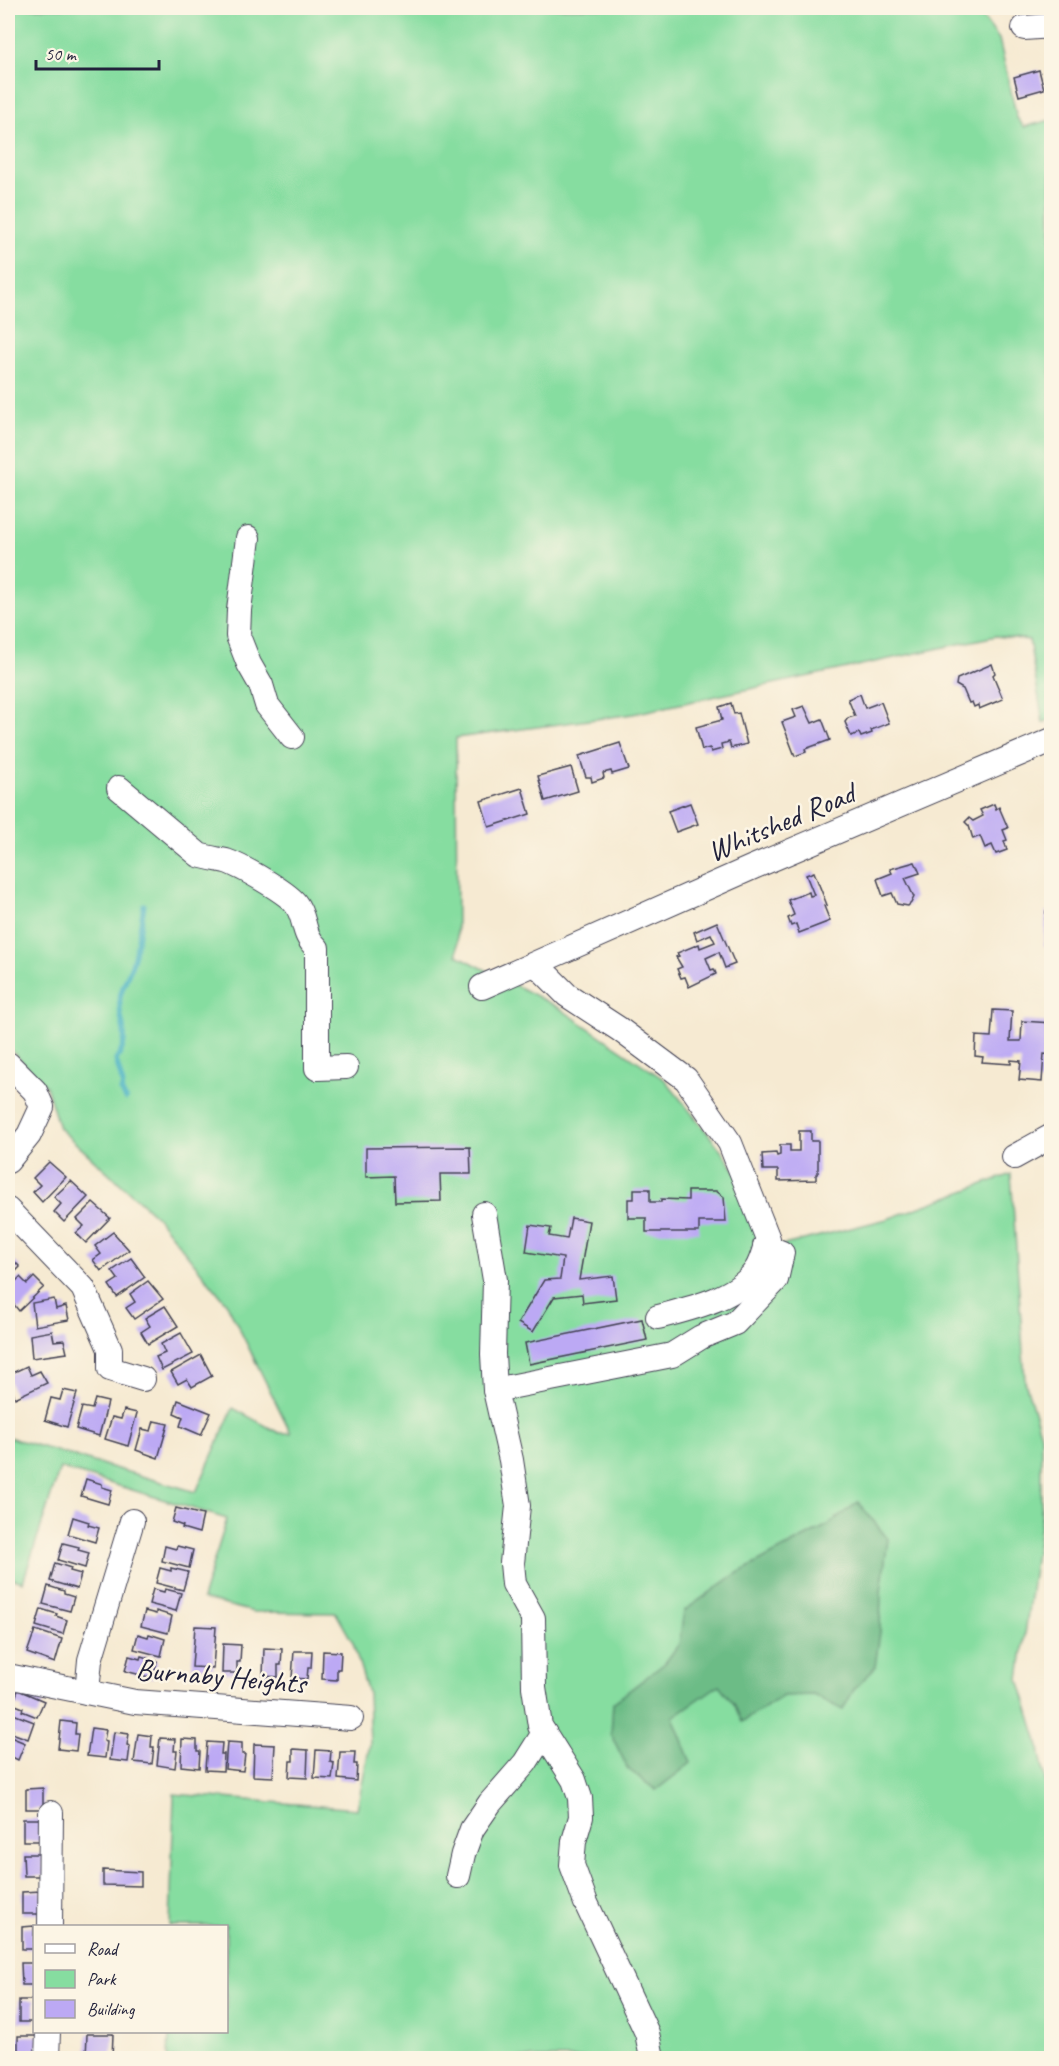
<svg xmlns="http://www.w3.org/2000/svg" width="1059" height="2066" viewBox="0 0 1059 2066" font-family="Caveat,sans-serif">
	<rect width="100%" height="100%" fill="#fcf5e5"/>
	<filter id="ink" filterUnits="userSpaceOnUse"><feTurbulence type="fractalNoise" baseFrequency=".0167" numOctaves="2"/><feDisplacementMap in="SourceGraphic" scale="12" xChannelSelector="R" yChannelSelector="G"/><feConvolveMatrix kernelMatrix="1 2 1 2 8 2 1 2 1" color-interpolation-filters="sRGB"/></filter>
	<filter id="wash" filterUnits="userSpaceOnUse"><feTurbulence type="fractalNoise" baseFrequency=".008" numOctaves="4" result="noise"/><feDisplacementMap in="SourceGraphic" scale="24" xChannelSelector="R" yChannelSelector="G"/><feGaussianBlur stdDeviation="1.35" result="paint"/><feColorMatrix in="noise" values="0 0 0 0 0 0 0 0 0 0 0 0 0 0 0 0 0 1.4 0 .05"/><feComposite in="paint" operator="in"/></filter>
	<g filter="url(#wash)">
		<rect width="100%" height="100%" fill="#f6ead2"/>
		<polygon fill="#86dda0" stroke="#54806e" stroke-width="1.5" points="8,8 976,8 999,39 1017,118 1024,127 1051,120 1051,719 1043,723 1029,640 996,636 633,714 456,738 457,955 559,1008 665,1080 717,1145 773,1223 776,1247 887,1219 1011,1174 1025,1381 1041,1435 1041,1516 1019,1679 1037,1738 1051,1810 1051,2058 168,2058 169,2032 226,2032 226,1926 170,1926 174,1794 357,1809 370,1744 368,1693 353,1643 336,1613 254,1612 202,1599 227,1519 60,1468 23,1582 8,1577 8,1437 196,1492 233,1408 279,1433 291,1433 227,1304 156,1216 59,1128 46,1086 8,1047"/>
		<polygon fill="#6cbc86" stroke="#476f60" stroke-width="1.5" points="858,1502 888,1539 881,1592 880,1632 875,1667 853,1691 843,1710 813,1695 783,1696 742,1722 734,1704 719,1685 673,1717 691,1763 656,1790 628,1769 611,1734 613,1703 665,1663 679,1644 684,1611 736,1574 828,1525"/>
		<g fill="none" stroke-linecap="round" stroke-linejoin="round">
			<path stroke="#48b4c4" stroke-width="5" d="M126 1099 121 1091 123 1085 116 1060C134 1035 117 1023 120 998 121 987 129 975 132 964 138 944 141 924 144 905"/>
		</g>
		<g id="blocks">
			<g fill="#bca9f4">
				<polygon points="1039,70 1044,89 1019,96 1014,77"/>
				<polygon points="992,664 995,673 993,675 1003,699 979,709 978,705 974,707 972,702 969,703 963,689 956,685 957,679"/>
				<polygon points="860,694 865,708 881,702 889,723 871,730 872,733 861,737 859,733 851,736 845,722 848,718 855,716 848,699"/>
				<polygon points="731,703 734,714 739,713 747,744 731,748 729,742 721,744 722,749 711,752 710,748 702,750 696,727 722,720 719,707"/>
				<polygon points="804,706 812,723 822,719 830,740 805,749 806,752 795,756 782,722 796,717 793,710"/>
				<polygon points="620,743 629,769 612,774 611,771 603,773 604,778 592,782 591,777 586,777 579,756"/>
				<polygon points="571,767 578,791 545,801 538,776"/>
				<polygon points="522,788 530,814 489,827 481,801"/>
				<polygon points="690,803 698,824 676,832 668,811"/>
				<polygon points="994,804 996,809 999,807 1008,828 1003,830 1007,840 1004,841 1007,850 996,854 992,845 985,848 980,836 973,839 969,826 965,822 969,818 973,821 983,816 980,810"/>
				<polygon points="915,862 920,873 905,878 914,897 911,903 908,906 897,904 892,893 883,896 877,879 892,873 890,869"/>
				<polygon points="814,872 827,905 824,906 830,921 799,933 796,924 791,926 788,918 794,915 788,900 809,892 810,896 814,895 806,875"/>
				<polygon points="1046,911 1052,911 1052,946 1044,946"/>
				<polygon points="717,922 735,964 725,968 719,952 706,958 711,970 714,969 716,974 689,987 685,977 681,978 677,969 682,967 676,957 679,956 677,953 699,944 700,948 715,942 711,934 697,940 694,932"/>
				<polygon points="993,1010 1012,1011 1010,1041 1021,1041 1022,1021 1052,1023 1052,1055 1044,1054 1042,1082 1019,1080 1021,1061 1011,1060 1011,1064 982,1062 983,1057 975,1056 976,1036 991,1037"/>
				<polygon points="799,1131 811,1131 811,1141 818,1141 818,1174 816,1174 816,1180 778,1181 778,1170 763,1170 762,1154 776,1153 777,1156 780,1155 780,1145 790,1145 790,1151 799,1151"/>
				<polygon points="470,1147 471,1174 440,1174 441,1201 395,1202 394,1176 366,1177 366,1148"/>
				<polygon points="49,1162 66,1177 42,1202 33,1192 40,1185 33,1178"/>
				<polygon points="71,1181 88,1197 64,1222 54,1212 61,1204 54,1197"/>
				<polygon points="634,1189 650,1189 650,1202 661,1202 661,1199 688,1200 688,1191 716,1191 724,1197 726,1222 699,1222 699,1232 646,1232 646,1218 628,1218 628,1199 634,1199"/>
				<polygon points="93,1203 110,1218 86,1243 76,1233 84,1226 77,1219"/>
				<polygon points="571,1218 589,1221 579,1280 613,1276 616,1299 583,1303 582,1294 554,1297 533,1332 518,1323 544,1280 560,1279 563,1258 526,1252 530,1225 551,1228 549,1236 567,1239"/>
				<polygon points="113,1232 129,1250 101,1271 93,1260 101,1254 95,1246"/>
				<polygon points="10,1257 20,1267 8,1279 8,1260"/>
				<polygon points="131,1258 145,1277 117,1297 109,1285 118,1279 112,1271"/>
				<polygon points="20,1277 27,1284 34,1277 44,1287 19,1311 8,1297 8,1289"/>
				<polygon points="148,1281 163,1299 134,1319 126,1308 135,1302 130,1294"/>
				<polygon points="54,1299 56,1309 66,1306 69,1320 35,1326 32,1303"/>
				<polygon points="165,1306 178,1326 148,1344 141,1332 150,1326 145,1318"/>
				<polygon points="642,1319 647,1340 529,1364 525,1343"/>
				<polygon points="52,1331 54,1341 64,1340 67,1353 32,1358 30,1335"/>
				<polygon points="181,1333 193,1354 162,1370 156,1357 165,1353 161,1344"/>
				<polygon points="201,1355 212,1376 192,1387 187,1379 178,1384 171,1372"/>
				<polygon points="27,1366 31,1375 40,1371 47,1383 15,1398 8,1375"/>
				<polygon points="63,1390 77,1393 67,1427 45,1420 51,1398 60,1400"/>
				<polygon points="95,1399 108,1402 99,1436 76,1429 82,1407 92,1409"/>
				<polygon points="178,1400 211,1413 201,1435 180,1426 183,1417 174,1413"/>
				<polygon points="124,1410 137,1413 128,1446 105,1439 112,1417 121,1419"/>
				<polygon points="154,1421 168,1424 158,1458 136,1450 142,1429 151,1431"/>
				<polygon points="86,1479 102,1484 102,1487 112,1490 108,1504 81,1496"/>
				<polygon points="176,1508 203,1515 199,1533 182,1528 183,1526 172,1522"/>
				<polygon points="73,1517 89,1522 88,1525 99,1528 95,1542 68,1534"/>
				<polygon points="63,1543 79,1547 78,1550 89,1553 85,1568 58,1560"/>
				<polygon points="165,1546 176,1549 177,1546 193,1550 189,1568 162,1561"/>
				<polygon points="55,1563 71,1568 70,1571 81,1574 77,1589 50,1581"/>
				<polygon points="160,1568 171,1571 171,1568 188,1572 183,1590 156,1583"/>
				<polygon points="48,1586 64,1591 64,1594 74,1597 70,1611 43,1604"/>
				<polygon points="153,1589 164,1592 165,1589 181,1593 176,1611 149,1604"/>
				<polygon points="41,1609 57,1614 56,1616 67,1620 63,1634 36,1626"/>
				<polygon points="145,1611 156,1614 156,1611 172,1616 168,1633 141,1626"/>
				<polygon points="195,1626 216,1627 213,1668 192,1667"/>
				<polygon points="35,1630 62,1639 55,1663 27,1653"/>
				<polygon points="138,1634 148,1637 149,1634 165,1639 161,1656 134,1649"/>
				<polygon points="223,1644 241,1645 240,1662 237,1662 237,1673 222,1673"/>
				<polygon points="264,1648 282,1649 281,1665 278,1665 278,1677 263,1676"/>
				<polygon points="294,1651 312,1651 311,1668 308,1668 307,1679 292,1678"/>
				<polygon points="323,1651 341,1652 340,1669 337,1669 337,1680 322,1679"/>
				<polygon points="129,1656 140,1659 141,1656 157,1661 153,1678 125,1671"/>
				<polygon points="18,1690 44,1701 37,1717 22,1711 23,1708 13,1704"/>
				<polygon points="8,1712 34,1722 28,1739 12,1733 13,1730 8,1727"/>
				<polygon points="61,1721 76,1723 75,1734 78,1734 76,1751 58,1749"/>
				<polygon points="91,1728 106,1730 104,1741 107,1742 105,1758 87,1756"/>
				<polygon points="114,1732 129,1734 127,1745 130,1746 128,1762 110,1760"/>
				<polygon points="138,1734 152,1736 151,1747 154,1747 152,1764 134,1762"/>
				<polygon points="8,1736 25,1743 18,1760 8,1755"/>
				<polygon points="160,1738 175,1739 174,1751 177,1751 175,1768 157,1765"/>
				<polygon points="182,1739 197,1740 197,1751 200,1751 199,1768 181,1766"/>
				<polygon points="207,1742 222,1743 221,1754 224,1754 223,1771 205,1770"/>
				<polygon points="227,1742 242,1743 242,1754 245,1754 243,1771 225,1769"/>
				<polygon points="254,1744 275,1745 273,1777 253,1776"/>
				<polygon points="293,1749 308,1750 307,1778 289,1777 290,1761 293,1761"/>
				<polygon points="316,1750 331,1751 330,1762 334,1763 332,1779 314,1778"/>
				<polygon points="340,1752 355,1752 354,1764 357,1764 356,1781 338,1779"/>
				<polygon points="43,1788 43,1809 26,1809 26,1789"/>
				<rect x="23" y="1819" width="20" height="22"/>
				<polygon points="23,1854 43,1854 44,1876 24,1876"/>
				<polygon points="103,1870 141,1872 141,1886 103,1885"/>
				<polygon points="42,1891 42,1914 22,1914 22,1892"/>
				<polygon points="34,1926 34,1949 22,1949 22,1927"/>
				<polygon points="21,1963 34,1963 34,1985 22,1985"/>
				<rect x="19" y="2000" width="15" height="22"/>
				<polygon points="87,2034 113,2034 112,2058 86,2058"/>
				<rect x="18" y="2036" width="20" height="22"/>
			</g>
		</g>
	</g>
	<g filter="url(#ink)">
		<use href="#blocks" fill-opacity="0" stroke="#424052" stroke-width="1.5"/>
		<g fill="none" stroke-linecap="round" stroke-linejoin="round">
			<defs>
				<g id="minor">
					<polyline points="1024,28 1052,26"/>
					<polyline points="248,538 239,610 238,636 249,664 261,685 267,705 292,737"/>
					<path d="M119 788 199 855C208 858 217 859 226 861 241 866 285 891 295 903 307 918 301 934 317 948V1068L346 1067"/>
					<path d="M536 964 567 995 619 1029 686 1079 730 1143 768 1239C764 1249 762 1261 756 1270 738 1298 688 1309 658 1317"/>
					<polyline points="482,987 751,868 1052,740"/>
					<polyline points="8,1064 35,1091 42,1107 29,1135 8,1161"/>
					<polyline points="1014,1157 1052,1136"/>
					<polyline points="8,1210 83,1288 110,1349 110,1369 143,1379"/>
					<polyline points="484,1214 495,1280 493,1354 495,1390 511,1460 518,1506 512,1563 514,1584 533,1618 534,1687 540,1726 574,1780 580,1798 581,1817 574,1841 572,1865 586,1903 647,2033 652,2058"/>
					<polyline points="495,1390 672,1355 701,1337 735,1323 776,1280 782,1253 765,1246"/>
					<polyline points="8,1676 135,1702 351,1718"/>
					<polyline points="87,1692 90,1660 132,1521"/>
					<polyline points="458,1876 463,1854 472,1829 490,1803 525,1763 544,1733"/>
					<polyline points="50,1926 51,1813"/>
					<polyline points="47,2058 48,2032"/>
				</g>
			</defs>
			<use href="#minor" stroke="#424052" stroke-width="26"/>
			<use href="#minor" stroke="#fff" stroke-width="24"/>
		</g>
	</g>
	<g text-anchor="middle" stroke-width="5" stroke-linejoin="round" paint-order="stroke">
		<g font-size="30" fill="#22223b" stroke="#fcf5e5">
			<text transform="translate(781 822) rotate(-23)" y="10">Whitshed Road</text>
			<text transform="translate(221 1676) rotate(5)" y="10">Burnaby Heights</text>
		</g>
	</g>
	<rect width="1059" height="2066" fill="none" stroke="#fcf5e5" stroke-width="30"/>
	<rect x="33" y="1925" width="195" height="108" fill="#fcf5e5" stroke="#a5a1a1" stroke-width="1.5"/>
	<rect x="45" y="1944" width="30" height="9" fill="#ffffff" stroke="#a5a1a1" stroke-width="1.5"/>
	<text x="87" y="1955" font-size="18" fill="#22223b">Road</text>
	<rect x="45" y="1970" width="30" height="18" fill="#86dda0" stroke="#a5a1a1" stroke-width="1.5"/>
	<text x="87" y="1985" font-size="18" fill="#22223b">Park</text>
	<rect x="45" y="2000" width="30" height="18" fill="#bca9f4" stroke="#a5a1a1" stroke-width="1.5"/>
	<text x="87" y="2015" font-size="18" fill="#22223b">Building</text>
	<path d="M36 60v9h123v-9" fill="none" stroke="#22223b" stroke-width="3"/>
	<text x="45" y="60" font-size="18" fill="#22223b" stroke="#fcf5e5" stroke-width="4.5" paint-order="stroke">50 m</text>
</svg>
